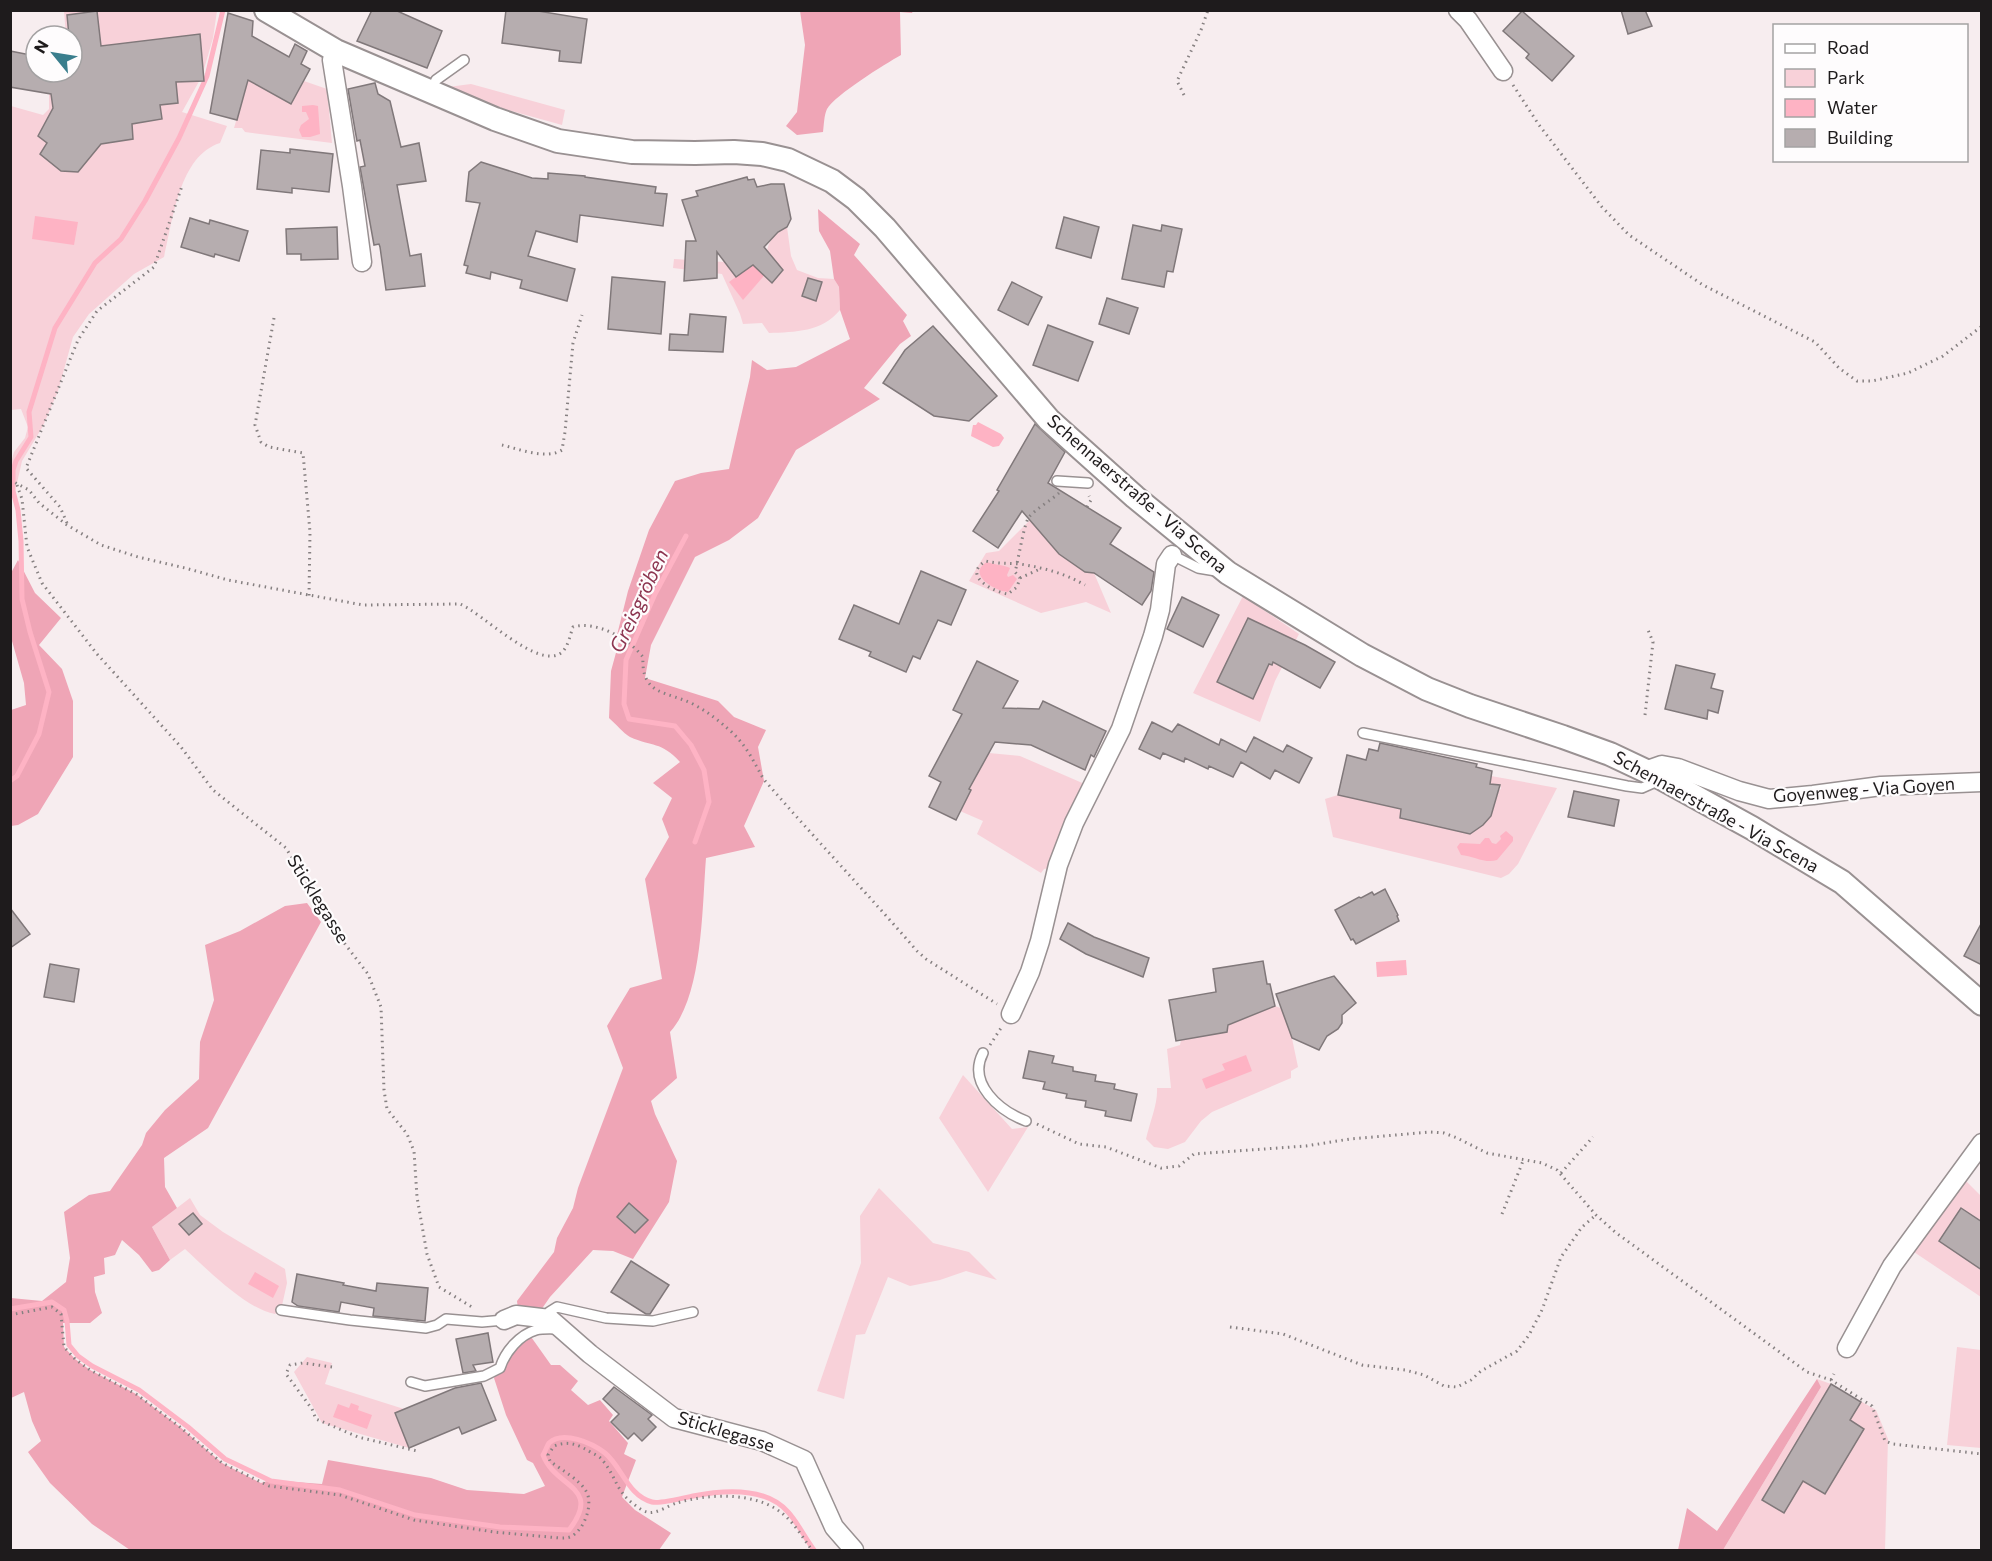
<svg xmlns="http://www.w3.org/2000/svg" width="1992" height="1561" viewBox="0 0 1992 1561" font-family="Commissioner,sans-serif">
	<rect width="100%" height="100%" fill="#f7edef"/>
	<g fill="#f8d1d9">
		<path d="M64 11H217L213 38 202 76 182 112 227 126 220 143C179 156 173 220 164 257L134 274 89 314 73 337 58 391 43 426 22 461 17 483 11 480V463L14 452 25 438 28 427 21 409 11 410V106L43 115 49 109V78L72 72V36H66Z"/>
		<polygon points="248,80 291,104 304,81 327,89 332,143 245,132 242,128 234,128"/>
		<polygon points="471,84 565,110 562,125 504,109 448,87"/>
		<path d="M787 227 791 256 797 270 818 278 834 279 839 287 840 310C822 332 795 332 769 333L762 323 743 324 740 314 722 274 673 268 674 259 725 262 736 277 730 283 743 299 764 276 772 283 783 271 767 251C769 239 776 233 787 227Z"/>
		<polygon points="1030,520 1085,572 1094,573 1111,613 1086,602 1041,613 969,581 986,553 999,551"/>
		<polygon points="1243,596 1299,634 1275,681 1260,722 1193,693"/>
		<polygon points="989,753 1020,756 1087,785 1058,840 1049,868 1044,869 1041,873 977,834 983,821 960,811 967,793"/>
		<polygon points="1491,776 1557,788 1518,864 1509,874 1501,878 1333,837 1325,799 1338,795 1401,809 1400,818 1470,834 1480,827 1481,816 1491,816 1499,790 1501,789 1500,785 1489,784"/>
		<path d="M1275 1006 1286 1010 1298 1067 1291 1071V1078L1212 1112 1201 1121 1185 1142 1168 1149 1154 1147 1146 1139C1150 1121 1158 1104 1157 1088H1171L1167 1049 1180 1045 1181 1040 1227 1032 1229 1025Z"/>
		<polygon points="963,1075 1012,1129 1028,1127 988,1192 939,1118"/>
		<polygon points="1965,1180 1981,1196 1981,1297 1914,1252"/>
		<polygon points="879,1188 933,1243 969,1252 997,1280 966,1271 940,1280 910,1286 888,1277 865,1334 856,1335 844,1399 817,1391 861,1263 860,1216"/>
		<path d="M190 1198 200 1215 223 1232 285 1269 287 1283 281 1310 275 1314C246 1309 207 1269 185 1249L170 1260 152 1227Z"/>
		<polygon points="1957,1347 1981,1350 1981,1448 1947,1445"/>
		<polygon points="307,1357 332,1363 325,1384 404,1409 395,1413 409,1448 322,1423 294,1372"/>
		<polygon points="1817,1379 1831,1384 1876,1410 1888,1439 1885,1550 1723,1550 1821,1387"/>
	</g>
	<g fill="#efa5b6">
		<path d="M800 11H913L912 13 900 12 901 55C885 64 835 95 827 109 824 115 824 125 823 132L797 135 786 126 797 112 805 45Z"/>
		<path d="M818 209 860 244 854 255 907 315 903 321 911 336 900 344 864 388 880 399 796 450 758 518 729 540 695 557 651 645 645 678 718 701 734 717 766 730 758 747 764 781 744 826 755 847 706 858C702 907 703 996 670 1032L677 1078 651 1101 655 1114 677 1161 669 1202 633 1259 613 1251 593 1250 550 1297 541 1310 518 1309 517 1301 554 1252 557 1238 573 1208 578 1188 623 1068 607 1026 630 988 662 979 645 879 669 837 662 819 672 798 653 783 680 762C661 741 652 747 630 737 623 733 616 724 609 718L611 671 620 638 617 635 628 591 649 530 675 481 701 473 729 469 750 377 752 360 767 370 796 367 850 339 840 310 839 287 834 279 830 251 819 231Z"/>
		<polygon points="18,560 35,593 61,618 39,645 62,669 73,701 73,757 38,814 18,825 11,826 11,710 26,705 24,683 10,634 11,573"/>
		<polygon points="307,903 321,922 208,1128 164,1158 165,1187 177,1208 152,1227 170,1260 159,1270 152,1272 139,1255 122,1240 115,1255 104,1258 105,1274 94,1277 95,1292 102,1313 90,1323 63,1323 64,1347 75,1359 90,1370 136,1394 180,1427 222,1463 261,1483 270,1480 322,1484 328,1460 431,1478 467,1490 524,1494 545,1486 533,1463 527,1460 506,1415 494,1378 504,1356 529,1334 551,1365 560,1365 578,1381 571,1390 588,1405 600,1400 613,1415 609,1421 628,1443 624,1454 636,1460 622,1497 635,1510 671,1533 659,1550 130,1550 92,1524 50,1483 28,1452 41,1441 32,1421 24,1392 11,1398 11,1298 42,1301 66,1282 70,1258 64,1212 89,1195 110,1191 142,1145 146,1133 165,1110 199,1079 200,1042 214,1000 205,945 240,931 285,906"/>
		<polygon points="1817,1379 1821,1387 1723,1550 1678,1550 1687,1508 1717,1531"/>
	</g>
	<g fill="#feb3c4">
		<polygon points="313,105 318,106 320,134 310,137 302,137 299,130 301,125 309,119 306,112 302,112 302,106"/>
		<polygon points="35,216 78,222 74,245 32,239"/>
		<polygon points="760,259 770,269 743,300 729,282"/>
		<polygon points="978,422 1001,434 1004,438 999,446 993,447 971,436 973,425 976,425"/>
		<path d="M987 562C995 565 1004 565 1010 568L1007 575 1008 577 1013 575 1017 579 1008 592C995 591 966 574 987 562Z"/>
		<path d="M1506 831 1513 837V841L1497 860C1486 864 1473 856 1461 855L1457 847 1460 843 1480 844 1485 838H1489L1492 843 1496 844 1501 839 1500 836Z"/>
		<polygon points="1406,960 1407,975 1377,977 1376,962"/>
		<polygon points="1246,1055 1252,1071 1206,1089 1202,1079 1225,1070 1222,1064"/>
		<polygon points="255,1272 279,1286 273,1298 248,1284"/>
		<polygon points="351,1403 359,1406 358,1410 372,1415 367,1429 333,1417 338,1404 349,1408"/>
	</g>
	<g fill="none" stroke-linecap="round" stroke-linejoin="round">
		<g stroke="#feb3c4" stroke-width="5">
			<polyline points="686,536 655,594 626,660 624,704 629,719 675,726 691,745 704,770 709,802 695,842"/>
			<polyline points="10,781 17,776 39,734 49,692 30,632 22,599 21,541 18,510 13,491 13,470 16,461 31,437 29,412 55,328 95,263 121,239 145,201 179,138 207,76 223,10"/>
			<path d="M10 1309 52 1302 64 1310 67 1321 69 1345 78 1356 92 1366 139 1390 188 1427 225 1459 271 1481 340 1490 415 1515 500 1527 569 1530C603 1486 555 1488 543 1455 545 1452 547 1446 549 1443 563 1430 592 1443 605 1453 622 1467 628 1496 652 1502 659 1504 684 1498 693 1496 723 1490 765 1486 788 1512 798 1523 805 1538 814 1550"/>
		</g>
	</g>
	<g fill="#b6adaf" stroke="#80787a" stroke-width="1.5">
		<polygon points="372,10 395,10 442,31 427,68 357,41"/>
		<polygon points="506,10 532,10 587,19 581,63 559,61 560,51 502,43"/>
		<polygon points="1621,10 1645,10 1652,26 1628,34"/>
		<polygon points="97,11 101,46 200,34 204,81 176,82 178,103 160,105 162,119 132,124 133,139 101,144 78,172 61,171 40,154 47,143 38,136 53,108 51,94 10,87 10,51 36,56 36,72 72,72 72,36 69,36 67,15"/>
		<polygon points="1522,11 1574,56 1552,81 1526,58 1529,54 1503,31"/>
		<polygon points="228,13 253,21 252,36 289,57 295,44 307,51 301,64 310,69 291,104 248,80 237,120 210,113"/>
		<polygon points="375,83 378,94 390,101 401,147 419,143 426,181 397,185 410,256 421,254 425,286 386,290 380,247 379,244 374,245 360,167 365,166 360,140 357,141 355,130 348,89"/>
		<polygon points="290,149 333,154 329,192 292,188 292,193 257,189 261,150 290,153"/>
		<polygon points="481,162 532,178 548,179 548,173 585,176 585,177 656,187 655,193 667,194 663,226 580,215 577,242 536,231 528,256 575,269 567,301 520,288 522,280 491,272 490,279 466,273 468,266 464,265 480,203 466,201 469,172"/>
		<polygon points="747,177 748,180 754,179 757,187 771,184 784,184 791,219 787,227 778,232 764,247 783,270 772,283 753,265 736,277 717,252 717,278 684,281 686,241 696,241 682,200 698,196 696,191"/>
		<polygon points="1064,217 1099,227 1091,258 1056,248"/>
		<polygon points="190,218 209,224 210,220 248,231 239,261 215,254 214,257 181,247"/>
		<polygon points="1133,225 1161,231 1162,225 1182,229 1173,272 1167,271 1164,287 1122,279"/>
		<polygon points="337,227 338,259 301,260 301,254 287,254 286,229"/>
		<polygon points="612,277 665,282 661,334 608,329"/>
		<polygon points="808,278 822,282 816,301 802,296"/>
		<polygon points="1012,282 1042,297 1028,325 998,310"/>
		<polygon points="1107,298 1138,308 1129,334 1099,324"/>
		<polygon points="690,314 726,317 723,352 669,350 670,334 688,335"/>
		<polygon points="1048,325 1093,342 1078,381 1033,365"/>
		<polygon points="933,326 997,396 969,421 934,416 883,383 905,350"/>
		<polygon points="1035,424 1065,452 1048,483 1121,528 1110,544 1154,572 1151,591 1142,605 1094,573 1085,572 1059,554 1022,511 998,548 973,531 999,491 997,490"/>
		<polygon points="921,571 966,590 951,625 938,620 920,659 913,656 906,672 869,656 871,652 839,639 854,605 899,624"/>
		<polygon points="1182,597 1219,615 1203,647 1167,629"/>
		<polygon points="1248,618 1305,645 1335,662 1320,688 1273,662 1272,665 1269,664 1253,699 1217,682"/>
		<polygon points="977,661 1018,681 1003,708 1039,709 1043,701 1106,731 1094,757 1091,755 1085,770 1031,745 995,742 969,789 971,790 956,820 929,807 941,782 929,776 962,714 953,710"/>
		<polygon points="1676,665 1715,674 1711,688 1723,691 1718,713 1708,710 1707,719 1665,709"/>
		<polygon points="1152,722 1172,732 1178,724 1219,745 1221,739 1246,752 1254,737 1283,752 1287,745 1312,758 1299,783 1275,770 1270,779 1241,762 1233,777 1209,766 1208,769 1185,758 1184,762 1163,753 1160,759 1139,749"/>
		<polygon points="1380,743 1477,764 1476,767 1492,771 1490,784 1500,785 1491,816 1483,825 1470,834 1400,818 1401,809 1338,795 1347,755 1366,760 1369,749 1378,751"/>
		<polygon points="1574,791 1619,800 1614,826 1568,817"/>
		<polygon points="1385,889 1398,915 1397,916 1399,921 1356,944 1353,939 1351,940 1335,910 1359,897 1361,898 1372,892 1374,895"/>
		<polygon points="10,908 30,934 10,948"/>
		<polygon points="1982,922 1982,965 1964,956"/>
		<polygon points="1068,923 1094,937 1149,958 1143,977 1086,954 1060,939"/>
		<polygon points="1263,961 1267,984 1270,984 1275,1006 1228,1025 1227,1032 1176,1041 1169,1000 1216,992 1213,969"/>
		<polygon points="50,964 79,969 74,1002 44,997"/>
		<polygon points="1334,976 1356,1003 1342,1015 1342,1023 1338,1029 1327,1036 1319,1050 1292,1038 1276,994"/>
		<polygon points="1029,1051 1054,1056 1052,1063 1073,1067 1073,1071 1096,1075 1095,1081 1115,1084 1114,1089 1137,1094 1131,1121 1105,1116 1106,1111 1085,1107 1086,1101 1066,1098 1067,1094 1043,1089 1045,1082 1023,1078"/>
		<polygon points="629,1203 648,1220 635,1233 617,1217"/>
		<polygon points="1961,1208 1982,1222 1982,1270 1939,1241"/>
		<polygon points="193,1213 202,1224 189,1235 179,1224"/>
		<polygon points="631,1261 669,1285 650,1314 646,1314 611,1292"/>
		<polygon points="297,1274 344,1283 343,1285 376,1291 377,1283 428,1288 425,1321 373,1316 374,1308 341,1302 339,1312 298,1306 292,1302"/>
		<polygon points="488,1333 493,1362 473,1365 476,1371 463,1373 456,1339"/>
		<polygon points="481,1383 496,1420 462,1434 459,1427 409,1448 395,1413 455,1388"/>
		<polygon points="1831,1384 1861,1402 1850,1420 1864,1429 1825,1494 1803,1481 1784,1513 1762,1500"/>
		<polygon points="614,1387 652,1415 648,1419 656,1427 642,1441 634,1433 628,1439 611,1422 619,1414 603,1399"/>
	</g>
	<g fill="none" stroke-linecap="round" stroke-linejoin="round">
		<defs>
			<g id="service">
				<polyline points="430,92 436,80 464,60"/>
				<polyline points="1057,481 1088,483"/>
				<polyline points="1172,555 1198,568 1216,571"/>
				<polyline points="1363,733 1627,786 1642,788 1660,780"/>
				<path d="M983 1053C967 1084 1000 1111 1026 1121"/>
				<polyline points="281,1310 350,1320 426,1328 437,1325 446,1319 482,1322 504,1320"/>
				<polyline points="550,1319 549,1312 557,1307 606,1318 653,1321 693,1312"/>
				<path d="M411 1382 425 1386 484 1376 500 1368C505 1352 519 1335 536 1330 544 1328 553 1329 561 1329"/>
			</g>
			<g id="minor">
				<polyline points="1458,10 1468,20 1503,71"/>
				<polyline points="336,51 332,60 352,186 362,262"/>
				<polyline points="1645,771 1662,765 1678,768 1739,791 1769,799 1813,795 1881,786 1982,782"/>
				<polyline points="1011,1014 1030,972 1040,941 1058,865 1074,823 1121,729 1153,636 1160,610 1166,564 1172,555"/>
				<polyline points="504,1320 516,1315 550,1319 590,1354 674,1418 762,1441 804,1460 834,1527 854,1550"/>
				<polyline points="1847,1348 1892,1266 1982,1143"/>
			</g>
			<polyline id="tertiary" points="266,10 336,51 495,119 558,141 632,152 695,153 734,152 762,154 788,160 832,181 856,199 885,228 1049,420 1135,497 1228,573 1362,655 1427,689 1470,706 1563,737 1610,754 1663,779 1752,828 1842,882 1982,1004"/>
		</defs>
		<use href="#service" stroke="#999192" stroke-width="12"/>
		<use href="#minor" stroke="#999192" stroke-width="21"/>
		<use href="#tertiary" stroke="#999192" stroke-width="26"/>
		<g stroke="#868081" stroke-width="3" stroke-dasharray="1.5 4.5" stroke-linecap="butt">
			<polyline points="1513,85 1539,125 1602,207 1629,235 1703,285 1815,342 1839,368 1857,381 1872,381 1908,373 1943,356 1982,326"/>
			<polyline points="1184,95 1177,81 1201,30 1208,10"/>
			<polyline points="274,318 255,425 261,442 269,447 303,453 310,532 309,596"/>
			<path d="M502 445C519 449 546 460 562 450L565 432 573 343 582 315"/>
			<path d="M10 480 29 490 39 503 67 525 101 545 138 557 185 568 228 580 363 605 460 604C482 613 538 670 561 653 568 648 570 635 573 627 596 620 629 639 643 657 641 696 667 691 693 704 706 711 717 719 727 728 739 738 748 750 755 764 759 770 762 778 767 783 816 840 868 894 917 951L926 959 997 1004"/>
			<polyline points="17,485 22,499 27,547 42,583 97,654 181,747 213,790 286,848 332,927 368,974 381,1007 384,1090 387,1109 407,1134 414,1151 417,1197 427,1254 439,1287 472,1307"/>
			<path d="M1059 493C1050 501 1037 508 1029 517 1024 523 1018 562 1015 572L1020 578 1017 587 1008 594C993 592 961 575 986 561 998 564 1008 563 1020 564 1044 568 1064 573 1085 585"/>
			<polyline points="1087,507 1091,500 1089,496"/>
			<polyline points="67,523 60,507 26,468 78,340 97,311 154,267 182,186"/>
			<polyline points="1020,578 1040,569"/>
			<polyline points="1645,715 1653,642 1648,630"/>
			<polyline points="990,1045 1001,1028"/>
			<polyline points="1037,1124 1079,1144 1106,1147 1161,1168 1179,1166 1194,1154 1306,1146 1350,1139 1430,1132 1444,1133 1457,1138 1487,1153 1542,1163 1557,1170 1596,1215 1615,1232 1807,1372 1831,1380 1872,1406 1885,1441 1893,1444 1982,1454"/>
			<polyline points="1561,1173 1593,1137"/>
			<polyline points="1502,1214 1523,1161"/>
			<path d="M10 1315 52 1307 61 1314 64 1347 75 1359 90 1370 136 1394 180 1427 222 1463 269 1486 340 1495 414 1520 494 1532 560 1538C564 1538 567 1538 570 1537 584 1531 594 1504 586 1491 579 1479 561 1470 550 1461L548 1455 554 1446C569 1440 579 1445 592 1453 596 1455 601 1457 603 1461 615 1475 616 1490 631 1502 635 1505 642 1511 647 1512 655 1515 669 1505 677 1503 709 1493 757 1492 783 1514 795 1524 803 1538 812 1550"/>
			<polyline points="1230,1327 1283,1334 1362,1365 1405,1370 1424,1375 1444,1386 1457,1387 1471,1380 1481,1371 1517,1351 1529,1335 1542,1310 1561,1257 1582,1227 1596,1215"/>
			<polyline points="332,1367 303,1363 290,1365 286,1374 312,1409 316,1419 358,1437 417,1451"/>
			<polyline points="1831,1380 1834,1374"/>
		</g>
		<use href="#service" stroke="#fff" stroke-width="9"/>
		<use href="#minor" stroke="#fff" stroke-width="18"/>
		<use href="#tertiary" stroke="#fff" stroke-width="22"/>
	</g>
	<g text-anchor="middle" stroke-width="4.5" stroke-linejoin="round" paint-order="stroke">
		<g font-size="18" fill="#1e1b1c" stroke="#fefcfd">
			<text transform="translate(1137 494) rotate(41)" y="6">Schennaerstraße - Via Scena</text>
			<text transform="translate(1864 790) rotate(-4)" y="6">Goyenweg - Via Goyen</text>
			<text transform="translate(1716 812) rotate(29)" y="6">Schennaerstraße - Via Scena</text>
			<text transform="translate(318 899) rotate(58)" y="6">Sticklegasse</text>
			<text transform="translate(726 1432) rotate(17)" y="6">Sticklegasse</text>
		</g>
		<g font-size="20" font-style="italic" fill="#8c3550" stroke="#fefcfd">
			<text transform="translate(639 601) rotate(-65)" y="7">Greisgröben</text>
		</g>
	</g>
	<rect width="1992" height="1561" fill="none" stroke="#1e1b1c" stroke-width="24"/>
	<rect x="1773" y="24" width="195" height="138" fill="#fefcfd" stroke="#a4a2a3" stroke-width="1.5"/>
	<rect x="1785" y="44" width="30" height="9" fill="#ffffff" stroke="#a4a2a3" stroke-width="1.5"/>
	<text x="1827" y="54" font-size="18" fill="#1e1b1c">Road</text>
	<rect x="1785" y="69" width="30" height="18" fill="#f8d1d9" stroke="#a4a2a3" stroke-width="1.5"/>
	<text x="1827" y="84" font-size="18" fill="#1e1b1c">Park</text>
	<rect x="1785" y="99" width="30" height="18" fill="#feb3c4" stroke="#a4a2a3" stroke-width="1.5"/>
	<text x="1827" y="114" font-size="18" fill="#1e1b1c">Water</text>
	<rect x="1785" y="129" width="30" height="18" fill="#b6adaf" stroke="#a4a2a3" stroke-width="1.5"/>
	<text x="1827" y="144" font-size="18" fill="#1e1b1c">Building</text>
	<g transform="translate(54 54) rotate(300)"><circle r="28" fill="#fefcfd" stroke="#a4a2a3" stroke-width="1.5"/>
	<path d="M0-4.5L10 22L0 15L-10 22Z" fill="#3a7e8d"/>
	<text y="-9" font-size="16" font-weight="bold" text-anchor="middle" fill="#1e1b1c">N</text>
	</g>
</svg>
